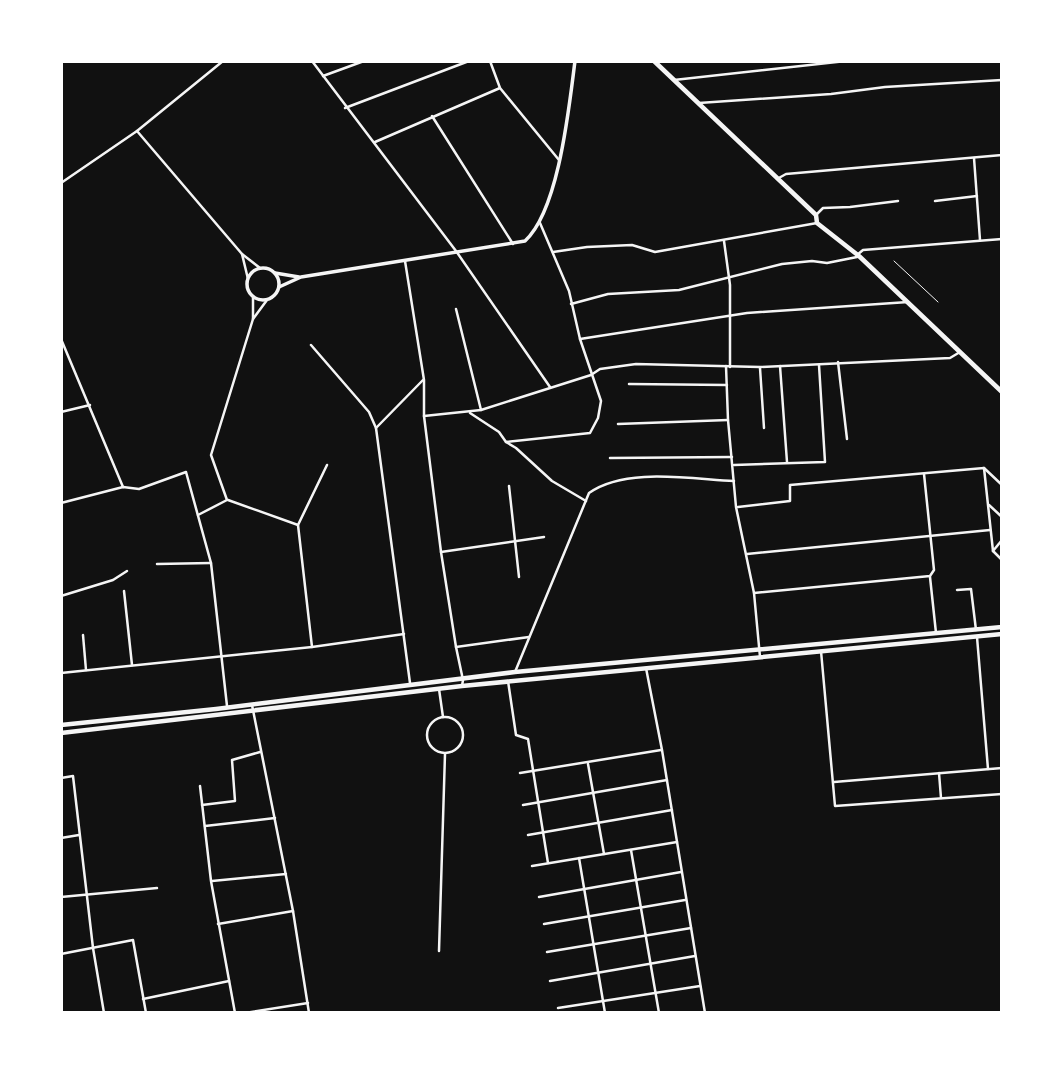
<svg xmlns="http://www.w3.org/2000/svg" width="1063" height="1074" viewBox="0 0 1063 1074" font-family="'Varela Round',sans-serif">
	<rect width="100%" height="100%" fill="#111"/>
	<g fill="none" stroke-linecap="round" stroke-linejoin="round">
		<polyline stroke="#f5f5f5" stroke-width="1" points="894,261 938,302"/>
		<g stroke="#f5f5f5" stroke-width="2.5">
			<polyline points="312,61 456,251 550,387"/>
			<polyline points="490,61 500,88 559,160"/>
			<polyline points="323,76 364,61"/>
			<polyline points="674,80 846,61"/>
			<polyline points="699,103 831,94 885,87 1002,80"/>
			<polyline points="345,108 469,61"/>
			<polyline points="432,116 513,244"/>
			<polyline points="137,131 242,254 260,268"/>
			<polyline points="375,142 500,88"/>
			<polyline points="974,158 980,240"/>
			<polyline points="777,179 786,174 1002,155"/>
			<polyline points="61,183 137,131 223,61"/>
			<polyline points="935,201 977,196"/>
			<polyline points="817,214 823,208 850,207 898,201"/>
			<polyline points="724,241 730,285 730,367"/>
			<polyline points="553,252 587,247 632,245 655,252 817,223"/>
			<polyline points="242,254 248,279"/>
			<polyline points="857,255 863,250 1002,239"/>
			<polyline points="405,261 424,380 424,416 441,552 456,647 463,680 462,686"/>
			<polyline points="571,304 608,294 679,290 782,264 812,261 827,263 857,257"/>
			<polyline points="456,309 481,410"/>
			<polyline points="253,319 267,300"/>
			<polyline points="61,339 123,487"/>
			<polyline points="580,339 747,313 908,302"/>
			<polyline points="311,345 369,412 376,428 410,683"/>
			<polyline points="838,362 847,439"/>
			<polyline points="726,366 728,420 736,507 754,593 760,657"/>
			<polyline points="780,366 787,462"/>
			<polyline points="760,368 764,428"/>
			<polyline points="629,384 727,385"/>
			<polyline points="61,412 90,405"/>
			<polyline points="470,413 499,432 506,442 516,448 552,481 586,501"/>
			<polyline points="424,416 481,410 591,375 600,369 636,364 760,367 950,358 960,352"/>
			<polyline points="618,424 728,420"/>
			<polyline points="376,428 423,380"/>
			<polyline points="506,442 590,433 598,418 601,401 580,339 569,291 540,223"/>
			<polyline points="610,458 732,457"/>
			<polyline points="734,465 825,462 819,365"/>
			<polyline points="984,468 993,551 1002,560"/>
			<polyline points="509,486 519,577"/>
			<polyline points="228,500 298,525 312,647"/>
			<polyline points="61,503 123,487 139,489 186,472 211,563 227,706"/>
			<polyline points="989,505 1002,517"/>
			<polyline points="738,507 790,501 790,485 984,468 1002,485"/>
			<polyline points="198,515 227,500 211,455 253,319 253,297"/>
			<polyline points="298,525 327,465"/>
			<polyline points="993,551 1002,540"/>
			<polyline points="441,552 544,537"/>
			<polyline points="747,554 990,530"/>
			<polyline points="157,564 211,563"/>
			<polyline points="930,577 936,633"/>
			<polyline points="957,590 971,589 976,630"/>
			<polyline points="124,591 132,665"/>
			<polyline points="754,593 930,576 934,570 924,474"/>
			<polyline points="61,596 113,580 127,571"/>
			<polyline points="83,635 86,670"/>
			<polyline points="977,637 988,769"/>
			<polyline points="456,647 529,637"/>
			<polyline points="821,651 835,806 1002,794"/>
			<polyline points="646,668 662,750 705,1013"/>
			<path d="M515 672 589 493C625 467 691 479 734 481"/>
			<polyline points="61,673 312,647 404,634"/>
			<polyline points="508,681 516,735 528,739 548,863"/>
			<polyline points="439,689 443,717"/>
			<polyline points="252,705 293,911 309,1013"/>
			<circle cx="445" cy="735" r="18"/>
			<polyline points="588,764 604,854"/>
			<polyline points="520,773 661,750"/>
			<polyline points="939,773 941,798"/>
			<polyline points="61,778 73,776 93,948 104,1013"/>
			<polyline points="834,782 1002,768"/>
			<polyline points="200,786 211,881 235,1013"/>
			<polyline points="202,805 235,801 232,760 260,752"/>
			<polyline points="523,805 667,780"/>
			<polyline points="205,826 275,818"/>
			<polyline points="528,835 672,810"/>
			<polyline points="61,838 79,835"/>
			<polyline points="631,850 659,1013"/>
			<polyline points="579,858 605,1013"/>
			<polyline points="532,866 677,842"/>
			<polyline points="212,881 286,874"/>
			<polyline points="61,897 157,888"/>
			<polyline points="539,897 681,872"/>
			<polyline points="218,924 293,911"/>
			<polyline points="544,924 685,900"/>
			<polyline points="439,951 445,754"/>
			<polyline points="547,952 691,928"/>
			<polyline points="61,954 133,940 146,1013"/>
			<polyline points="550,981 695,956"/>
			<polyline points="143,999 229,981"/>
			<polyline points="558,1008 700,986"/>
			<polyline points="245,1013 308,1003"/>
		</g>
		<g stroke="#f5f5f5" stroke-width="3.5">
			<circle cx="263" cy="284" r="16"/>
			<polyline points="275,273 299,277"/>
			<path d="M279 287 301 277 525 241C559 210 569 107 575 61"/>
		</g>
		<g stroke="#f5f5f5" stroke-width="4.5">
			<polyline points="654,61 816,215 817,223 859,256 1002,392"/>
			<polyline points="61,725 216,709 515,672 1002,627"/>
			<polyline points="61,733 462,686 1002,634"/>
		</g>
	</g>
	<rect width="1063" height="1074" fill="none" stroke="#ffffff" stroke-width="126"/>
</svg>
